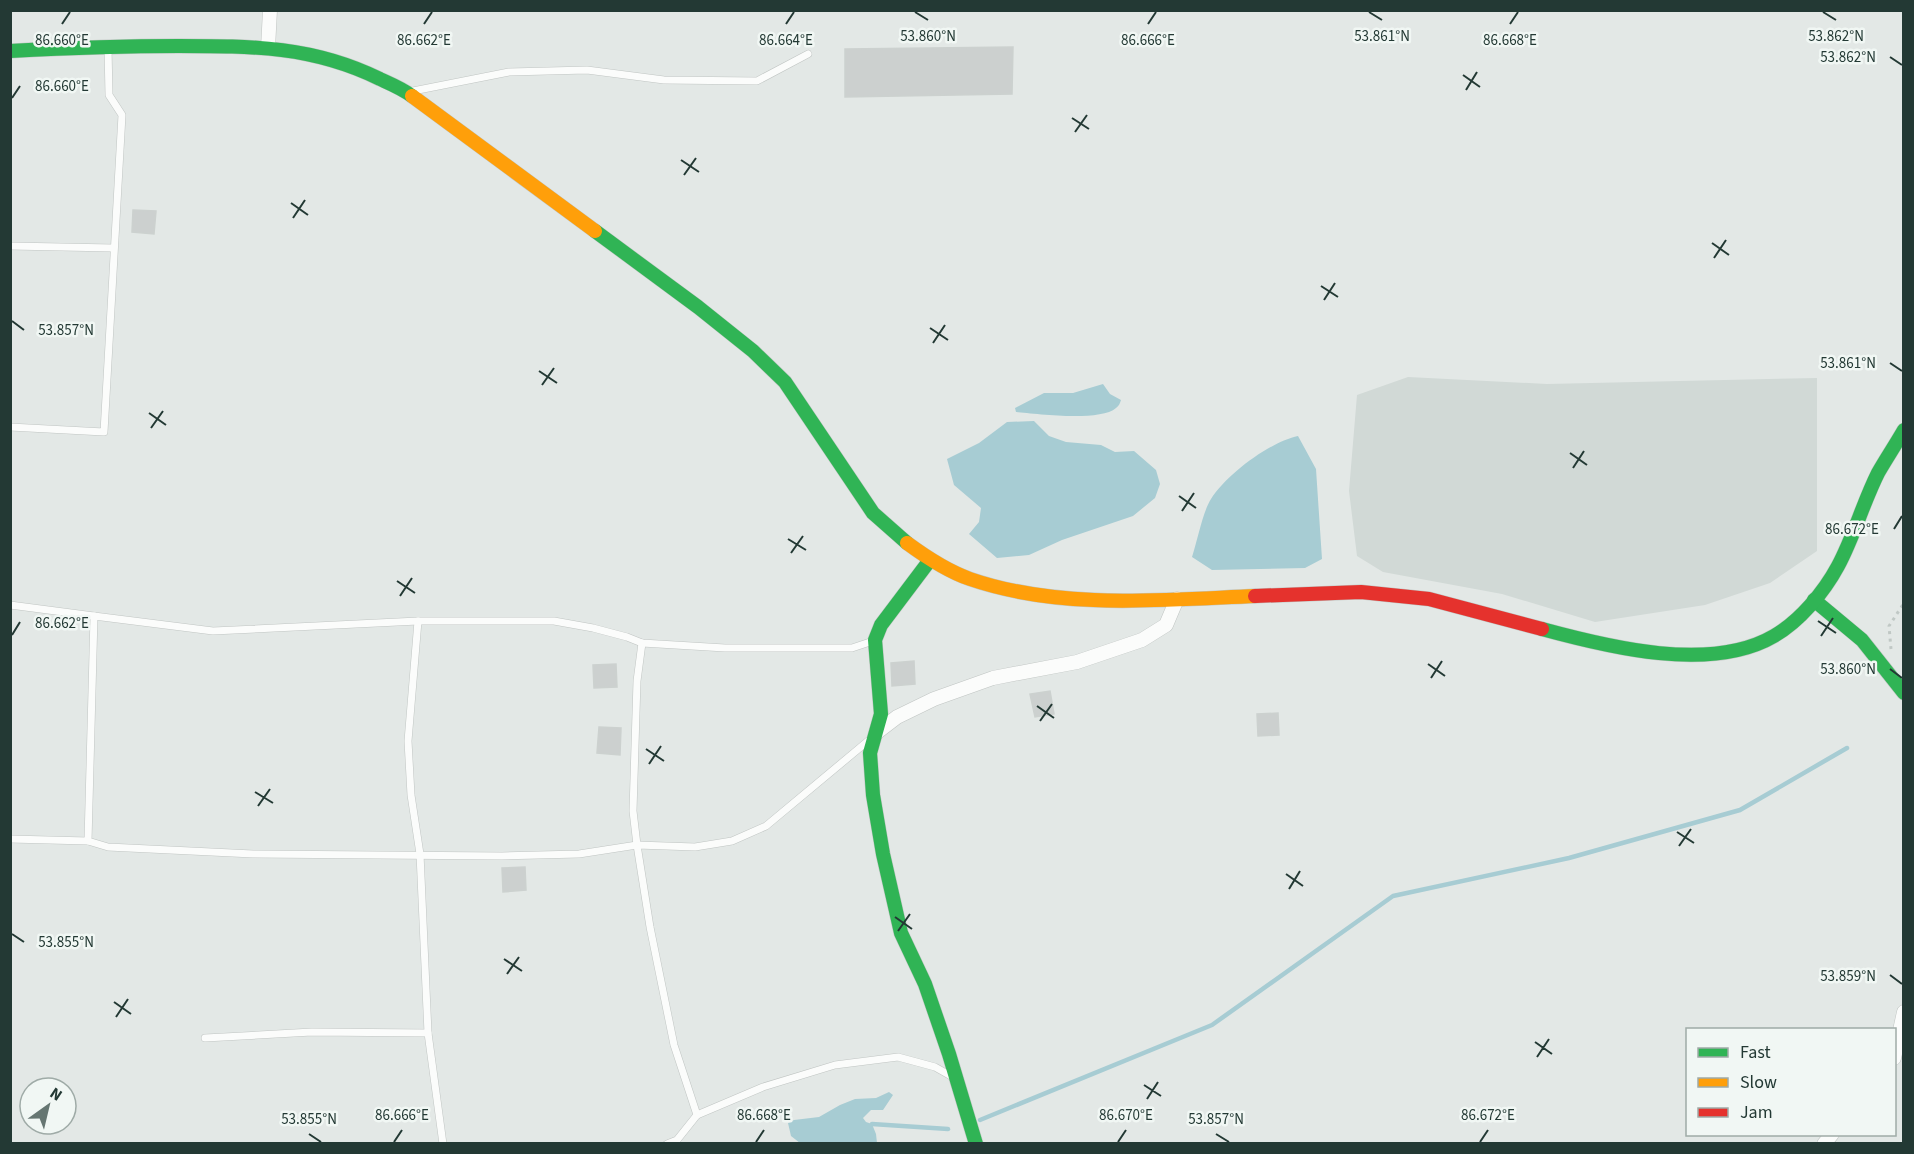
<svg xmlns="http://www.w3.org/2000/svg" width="1914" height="1154" viewBox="0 0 1914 1154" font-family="'Source Sans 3',sans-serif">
	<rect width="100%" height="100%" fill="#e3e8e6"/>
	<polygon fill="#d1d9d6" points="1408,377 1547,384 1817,378 1817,551 1770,583 1705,605 1595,622 1502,594 1383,572 1357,556 1349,491 1357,395"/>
	<g fill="#a7ccd3">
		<path d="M1103 384 1110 394 1121 400C1120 403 1119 406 1116 408 1100 422 1037 414 1016 412L1015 408 1044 393H1073Z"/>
		<polygon points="1034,421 1049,436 1066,442 1101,445 1115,452 1134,451 1156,470 1160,484 1155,498 1133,516 1062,540 1029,555 997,558 969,534 979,522 981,508 954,485 947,459 979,443 1007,422"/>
		<path d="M1298 436 1316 469 1322 559 1305 568 1212 570 1192 557C1197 542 1203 511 1211 499 1227 474 1270 442 1298 436Z"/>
		<polygon points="889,1092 893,1095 883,1110 871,1110 863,1118 866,1122 872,1124 876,1134 877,1143 800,1143 791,1136 788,1123 794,1120 819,1117 840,1105 855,1099 876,1098"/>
	</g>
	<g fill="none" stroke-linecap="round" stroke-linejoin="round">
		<g stroke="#a7ccd3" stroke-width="4.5">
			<polyline points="980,1120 1212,1025 1393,896 1569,858 1740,810 1847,748"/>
			<polyline points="872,1124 948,1129"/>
		</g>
	</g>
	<g fill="#ccd0cf" stroke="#ccd1cf" stroke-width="1.5">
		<polygon points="1013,47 1012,94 845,97 845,49"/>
		<polygon points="133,210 156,211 154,234 132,232"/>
		<polygon points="914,661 915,684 892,686 891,663"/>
		<polygon points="616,664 617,687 594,688 593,665"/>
		<polygon points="1050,691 1054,714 1035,717 1030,694"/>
		<polygon points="1278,713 1279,735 1258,736 1257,714"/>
		<polygon points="599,727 621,728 620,755 597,753"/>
		<polygon points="525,867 526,890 503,892 502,868"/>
	</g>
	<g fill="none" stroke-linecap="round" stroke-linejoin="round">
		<defs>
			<g id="lane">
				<polyline points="413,91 509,72 587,70 664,80 757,81 808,54"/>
				<polyline points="10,246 113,248"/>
				<polyline points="10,427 104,432 122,115 109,95 108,48"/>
				<polyline points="10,605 94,616 88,841 108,847 253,854 502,856 579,854 637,845 695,847 732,841 766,826 868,741"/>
				<polyline points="94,616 213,631 418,621"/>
				<polyline points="642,643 637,681 633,811 637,845 650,927 674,1045 697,1115 677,1140 667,1144"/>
				<polyline points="10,839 88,841"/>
				<polyline points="205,1038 312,1032 428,1033"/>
				<polyline points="697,1115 763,1087 835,1065 898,1057 935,1067 951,1076"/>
				<polyline points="443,1144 428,1033 420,854 411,795 408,741 418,621 554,621 593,628 627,637 642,643 725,648 852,648 873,641"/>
			</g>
			<g id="street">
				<polyline points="268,48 270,10"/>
				<polyline points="876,733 897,717 934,699 993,678 1077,662 1142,640 1166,625 1177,599"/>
				<polyline points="1894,1058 1904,1012"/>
				<polyline points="1824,1144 1832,1134"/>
			</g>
			<g id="fast">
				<path d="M10 51C67 48 123 46 179 46 253 46 313 46 380 79 391 84 403 89 412 96"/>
				<polyline points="595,231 698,307 753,351 785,382 873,513 907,543"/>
				<polyline points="930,560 881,625 875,640 881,714 870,753 873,795 883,854 901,933 925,984 949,1054 976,1144"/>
				<polyline points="1814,600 1862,640 1904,693"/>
				<path d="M1542 629C1608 647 1711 673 1774 636 1800 621 1824 592 1838 566 1854 536 1863 503 1878 473 1886 459 1896 444 1904 430"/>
			</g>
			<g id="slow">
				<polyline points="412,96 595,231"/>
				<path d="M907 543C926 557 947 571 970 579 1060 610 1162 600 1255 596"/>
			</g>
			<polyline id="jam" points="1255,596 1361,592 1429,599 1542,629"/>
		</defs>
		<use href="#lane" stroke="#c0c5c3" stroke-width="8"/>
		<use href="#street" stroke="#c0c5c3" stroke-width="15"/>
		<use href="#fast" stroke="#c0c6c3" stroke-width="15"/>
		<use href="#slow" stroke="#c0c6c3" stroke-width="15"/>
		<use href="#jam" stroke="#c0c6c3" stroke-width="15"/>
		<polyline stroke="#c0c8c5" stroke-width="3" stroke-dasharray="3 4.5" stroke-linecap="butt" points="1891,649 1889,626 1904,603"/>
		<use href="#lane" stroke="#fbfcfb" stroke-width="7"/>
		<use href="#street" stroke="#fbfcfb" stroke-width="14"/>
		<use href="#fast" stroke="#30b455" stroke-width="14"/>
		<use href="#slow" stroke="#ff9f0a" stroke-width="14"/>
		<use href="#jam" stroke="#e5322d" stroke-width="14"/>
	</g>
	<path fill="none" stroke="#233934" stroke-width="2" d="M915 12 928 20M1369 12 1382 20M1823 12 1836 20M62 24 70 12M424 24 432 12M786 24 794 12M1148 24 1156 12M1510 24 1518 12M1890 57 1902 65M1463 75 1480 87M1466 90 1477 72M12 98 20 86M1072 118 1089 129M1075 132 1087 115M681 160 699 172M684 175 696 158M291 203 308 215M293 218 305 200M1712 243 1729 255M1714 258 1726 240M1321 286 1338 297M1324 300 1335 283M12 321 24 330M930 328 948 340M933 343 945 325M1890 363 1902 371M539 371 557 383M542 385 554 368M149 413 166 425M151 428 163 411M1570 453 1587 465M1573 468 1584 451M1179 496 1196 508M1182 511 1194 493M1894 529 1902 516M788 539 806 550M791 553 803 536M397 581 415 593M400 596 412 578M1818 621 1836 633M12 635 20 622M1821 636 1833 618M1428 664 1445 676M1890 669 1902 678M1431 678 1442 661M1037 706 1054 718M1040 721 1052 704M646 749 664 761M649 764 661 746M255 792 273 803M258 806 270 789M1677 832 1694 843M1679 846 1691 829M1286 874 1303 886M1289 889 1300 871M895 917 912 929M898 931 910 914M12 934 24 942M504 959 522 971M507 974 519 957M1890 975 1902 984M114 1002 131 1014M116 1017 128 999M1535 1042 1552 1054M1537 1057 1549 1039M1144 1085 1161 1096M1147 1099 1158 1082M309 1134 321 1142M1216 1134 1229 1142M394 1142 402 1130M756 1142 764 1130M1118 1142 1126 1130M1480 1142 1488 1130"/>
	<g font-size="15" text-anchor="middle" fill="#233934" stroke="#f1f7f4" stroke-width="5" stroke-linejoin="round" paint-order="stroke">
		<text x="928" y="41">53.860°N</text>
		<text x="1382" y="41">53.861°N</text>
		<text x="1836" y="41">53.862°N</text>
		<text x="62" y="45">86.660°E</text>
		<text x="1148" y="45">86.666°E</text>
		<text x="424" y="45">86.662°E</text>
		<text x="786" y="45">86.664°E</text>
		<text x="1510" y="45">86.668°E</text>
		<text x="1848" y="62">53.862°N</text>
		<text x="62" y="91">86.660°E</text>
		<text x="66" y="335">53.857°N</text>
		<text x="1848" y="368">53.861°N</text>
		<text x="1852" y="534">86.672°E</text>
		<text x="62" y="628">86.662°E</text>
		<text x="1848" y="674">53.860°N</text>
		<text x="66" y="947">53.855°N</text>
		<text x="1848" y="981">53.859°N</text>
		<text x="402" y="1120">86.666°E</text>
		<text x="764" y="1120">86.668°E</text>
		<text x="1126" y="1120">86.670°E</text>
		<text x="1488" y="1120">86.672°E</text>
		<text x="309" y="1124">53.855°N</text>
		<text x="1216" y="1124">53.857°N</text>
	</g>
	<rect width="1914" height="1154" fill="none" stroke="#233934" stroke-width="24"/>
	<rect x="1686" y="1028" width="210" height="108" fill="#f1f7f4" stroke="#9faba7" stroke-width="1.5"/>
	<rect x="1698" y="1048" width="30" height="9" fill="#30b455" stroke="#9faba7" stroke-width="1.5"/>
	<text x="1740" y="1058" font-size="18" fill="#233934">Fast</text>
	<rect x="1698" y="1078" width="30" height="9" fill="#ff9f0a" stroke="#9faba7" stroke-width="1.5"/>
	<text x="1740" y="1088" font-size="18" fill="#233934">Slow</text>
	<rect x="1698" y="1108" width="30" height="9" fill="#e5322d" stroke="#9faba7" stroke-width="1.5"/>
	<text x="1740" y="1118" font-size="18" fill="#233934">Jam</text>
	<g transform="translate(48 1106) rotate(34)"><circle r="28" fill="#f1f7f4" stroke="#9faba7" stroke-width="1.5"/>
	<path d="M0-4.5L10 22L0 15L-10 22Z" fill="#667672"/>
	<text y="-9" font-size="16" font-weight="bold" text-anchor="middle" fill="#233934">N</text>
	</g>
</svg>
